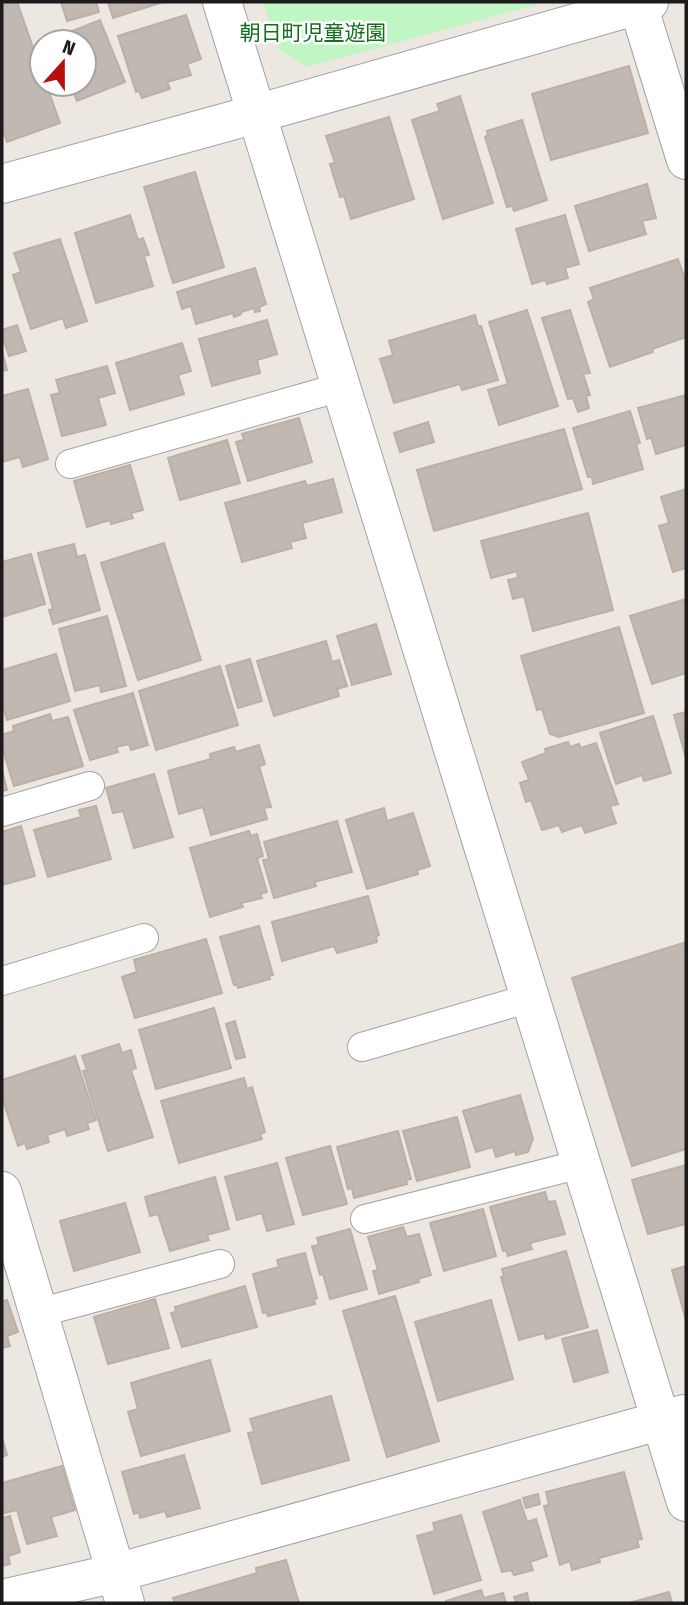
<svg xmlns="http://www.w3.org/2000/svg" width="688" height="1605" viewBox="0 0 688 1605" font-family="'Fira Sans Condensed','Noto Sans JP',sans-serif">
	<rect width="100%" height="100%" fill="#ece8e1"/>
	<polygon fill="#c0f5c4" points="263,2 535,2 536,5 307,67 279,50"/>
	<g fill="#c0b8b1" stroke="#bcafa5" stroke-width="2">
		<polygon points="2,2 17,2 42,73 42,84 46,84 60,123 7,142 2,127"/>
		<polygon points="61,2 96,2 99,12 67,21"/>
		<polygon points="108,2 163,2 113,18"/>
		<polygon points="186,15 201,59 187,64 191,75 167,82 170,89 142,98 139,91 136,92 118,36"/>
		<polygon points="100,20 125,82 77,101 70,84 84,84 84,42 53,42 52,39"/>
		<polygon points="629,66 648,133 551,160 532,94"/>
		<polygon points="460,96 493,203 443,219 412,120 440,111 437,104"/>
		<polygon points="389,117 414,199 351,219 344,196 340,197 330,164 335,163 326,136"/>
		<polygon points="522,120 547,200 514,211 512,206 507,207 485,137 488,135 487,131"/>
		<polygon points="195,172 224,267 173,283 144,187"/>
		<polygon points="647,184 656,218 642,221 646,234 589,251 575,206"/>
		<polygon points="130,215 138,240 143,238 149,255 144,256 153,286 96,303 75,233"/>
		<polygon points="565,215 579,264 565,268 568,278 547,284 545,280 532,284 516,229"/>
		<polygon points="60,239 87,321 66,328 63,318 31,329 13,275 21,272 14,253"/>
		<polygon points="678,259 686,282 686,337 652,349 653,352 610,367 588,302 594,299 590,288"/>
		<polygon points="255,268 266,304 259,307 260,311 255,312 254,308 241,312 241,314 234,317 233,313 196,324 191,306 182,309 177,292"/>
		<polygon points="527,310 558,406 499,425 488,390 508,384 489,322"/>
		<polygon points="570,310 590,373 583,374 590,395 586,396 589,408 578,412 573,398 568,399 542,318"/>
		<polygon points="475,315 478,326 481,326 498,380 462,390 460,384 394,403 380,359 393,355 389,341"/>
		<polygon points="267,320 277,354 257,360 260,373 212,386 199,339"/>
		<polygon points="17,325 26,351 9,356 2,335 2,330"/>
		<polygon points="182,343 191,371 178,375 184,394 130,410 116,363"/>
		<polygon points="2,352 7,370 2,371"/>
		<polygon points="107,366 115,393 98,398 106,425 62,436 51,395 60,393 56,380"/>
		<polygon points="28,389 48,459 23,467 20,457 2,462 2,396"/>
		<polygon points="686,395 686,445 656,454 651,437 647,439 638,408"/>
		<polygon points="630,411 640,443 636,444 643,469 593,484 592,477 588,477 573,428"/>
		<polygon points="299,418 312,462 248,481 236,442 244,440 242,434"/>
		<polygon points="428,422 434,442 400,452 394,433"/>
		<polygon points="564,429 582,489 434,531 417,470"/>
		<polygon points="227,440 240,483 180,500 168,458"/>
		<polygon points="130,465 143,510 131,513 133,518 111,524 110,520 87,527 74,481"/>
		<polygon points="333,479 342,512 302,523 306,538 290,542 292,548 242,562 225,503 305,481 307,486"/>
		<polygon points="686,489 686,568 673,572 659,526 669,523 661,497"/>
		<polygon points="588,513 613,610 533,631 524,596 513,599 508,580 518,578 517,571 491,578 481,541"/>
		<polygon points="164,543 201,660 138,680 101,563"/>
		<polygon points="74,544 77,557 85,555 100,610 53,624 49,610 53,609 38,553"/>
		<polygon points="31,554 45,604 2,617 2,562"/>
		<polygon points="686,599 686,673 652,684 630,616"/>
		<polygon points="107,616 126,686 101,692 100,685 75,691 59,629"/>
		<polygon points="376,624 391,674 352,685 337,636"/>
		<polygon points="619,627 644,713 559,737 550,734 542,709 537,710 521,656"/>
		<polygon points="326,641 332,662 339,660 347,686 337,689 339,696 274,716 257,661"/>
		<polygon points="56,654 70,701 7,720 2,704 2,670"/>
		<polygon points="250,659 262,701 238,708 226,666"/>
		<polygon points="220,666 238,725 156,750 139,691"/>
		<polygon points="133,693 148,745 131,750 129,744 116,747 118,752 90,760 74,710"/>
		<polygon points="686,712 686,758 674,715"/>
		<polygon points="50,714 52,721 68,717 83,766 14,786 2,747 2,735 14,731 13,726"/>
		<polygon points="653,716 671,773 644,781 642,775 616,784 600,733"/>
		<polygon points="568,742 570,747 579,744 581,748 596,743 618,804 610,806 616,823 585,833 582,825 562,832 559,825 542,830 531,800 526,802 520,783 529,780 522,762 546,753 545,749"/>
		<polygon points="259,745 265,764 259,766 271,807 264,808 267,819 211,835 203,807 179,814 168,771 211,759 210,754 234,747 236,752"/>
		<polygon points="2,770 7,790 2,791"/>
		<polygon points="154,774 173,837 134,848 123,811 113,813 106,788"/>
		<polygon points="96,806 111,859 48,877 34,830 81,817 79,810"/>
		<polygon points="384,808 387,821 413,813 430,866 417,870 418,874 367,889 346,820"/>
		<polygon points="337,821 352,872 314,882 316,886 274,898 263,860 269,859 264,842"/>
		<polygon points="21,826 35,876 2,885 2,832"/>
		<polygon points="249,831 251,836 257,834 263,856 257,858 267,892 260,894 262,898 241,903 243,907 210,917 190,848"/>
		<polygon points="368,896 379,935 376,936 377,942 337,953 334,946 282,961 272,922"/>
		<polygon points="259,926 273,975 269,976 270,979 238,988 237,985 234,985 220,937"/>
		<polygon points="206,939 222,993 135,1018 122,977 137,972 134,960"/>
		<polygon points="686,942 686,1149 632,1166 572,978"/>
		<polygon points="214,1008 231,1068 156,1089 139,1030"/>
		<polygon points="235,1021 245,1057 236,1059 226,1024"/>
		<polygon points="119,1044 122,1053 131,1050 136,1068 131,1070 153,1137 108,1151 83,1071 87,1070 82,1056"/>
		<polygon points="75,1056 96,1120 87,1123 89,1129 67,1136 65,1129 47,1135 49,1142 27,1149 25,1143 18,1146 2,1097 2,1080"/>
		<polygon points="244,1078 247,1089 252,1087 265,1132 260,1134 262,1139 179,1163 161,1101"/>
		<polygon points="520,1095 533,1139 528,1152 516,1155 515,1151 496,1157 493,1147 476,1152 463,1111"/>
		<polygon points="457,1117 470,1167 417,1181 403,1131"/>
		<polygon points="398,1131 411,1179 406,1180 407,1184 354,1198 352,1188 348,1189 337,1147"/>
		<polygon points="330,1146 347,1204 303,1215 286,1158"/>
		<polygon points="277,1163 294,1224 267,1231 262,1213 237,1220 225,1177"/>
		<polygon points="686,1165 686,1224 648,1234 632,1180"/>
		<polygon points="215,1177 229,1229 207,1235 209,1240 170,1251 158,1214 150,1216 145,1197"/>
		<polygon points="545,1192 548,1202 555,1201 565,1234 530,1243 532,1249 508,1256 506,1250 503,1251 490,1207"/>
		<polygon points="125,1203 140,1252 74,1271 60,1221"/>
		<polygon points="483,1209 496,1256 444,1271 430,1223"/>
		<polygon points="403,1227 407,1237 419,1234 431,1275 418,1279 419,1282 379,1294 373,1271 378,1270 368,1237"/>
		<polygon points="350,1229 367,1289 330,1299 323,1274 320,1275 312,1246 319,1245 317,1238"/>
		<polygon points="566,1251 588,1327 546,1339 544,1333 519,1340 501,1277 504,1276 502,1269"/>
		<polygon points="305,1253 317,1298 314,1299 315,1304 268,1316 266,1312 263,1313 253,1274 279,1267 277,1260"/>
		<polygon points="686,1266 686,1320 672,1270"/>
		<polygon points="245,1286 257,1327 182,1347 171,1313 176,1312 175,1307"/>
		<polygon points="395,1296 439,1441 387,1457 343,1311"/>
		<polygon points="155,1299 169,1348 108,1364 94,1317"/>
		<polygon points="7,1300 18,1332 7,1336 10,1346 2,1348 2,1302"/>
		<polygon points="491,1300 513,1379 438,1401 415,1322"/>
		<polygon points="597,1330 608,1372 574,1382 562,1339"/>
		<polygon points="210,1360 230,1431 141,1456 128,1412 138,1409 131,1383"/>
		<polygon points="331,1396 349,1460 262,1484 248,1433 254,1432 250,1419"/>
		<polygon points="2,1438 7,1455 2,1457"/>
		<polygon points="184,1455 200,1508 167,1517 165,1511 140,1518 139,1512 134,1514 122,1472"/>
		<polygon points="62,1466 75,1510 51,1517 57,1536 27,1544 17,1510 4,1513 2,1504 2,1483"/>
		<polygon points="624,1472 642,1539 637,1540 639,1547 599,1558 600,1562 572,1570 570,1561 560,1565 544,1506 549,1505 546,1492"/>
		<polygon points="538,1494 540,1504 526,1508 523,1498"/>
		<polygon points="520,1500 527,1522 536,1519 547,1556 530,1562 533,1570 514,1575 511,1570 502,1572 483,1512"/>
		<polygon points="461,1515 481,1580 434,1594 417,1536 435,1531 433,1523"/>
		<polygon points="10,1516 20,1552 8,1556 10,1564 2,1566 2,1518"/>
		<polygon points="286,1560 299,1603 175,1603 173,1598 257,1573 256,1568"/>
		<polygon points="481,1590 484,1598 503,1593 506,1603 446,1603 446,1601"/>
		<polygon points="669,1592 672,1603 629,1603"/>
		<polygon points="527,1593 529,1603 516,1603 514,1597"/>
	</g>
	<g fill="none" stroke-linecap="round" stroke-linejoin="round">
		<defs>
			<g id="lane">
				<polyline points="70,464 341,387"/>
				<polyline points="2,812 90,786"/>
				<polyline points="2,981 144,938"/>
				<polyline points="362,1047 530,998"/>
				<polyline points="365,1219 581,1164"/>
				<polyline points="38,1313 220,1264"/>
			</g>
			<g id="street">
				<polyline points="222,2 686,1502"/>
				<polyline points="638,5 686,160"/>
				<polyline points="2,184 256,114 649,2"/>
				<polyline points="2,1191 125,1603"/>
				<polyline points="2,1599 116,1573 684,1414"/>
			</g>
		</defs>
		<use href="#lane" stroke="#a2a2a2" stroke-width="30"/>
		<use href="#street" stroke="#a2a2a2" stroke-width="40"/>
		<use href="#lane" stroke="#fff" stroke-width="28"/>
		<use href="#street" stroke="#fff" stroke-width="38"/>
	</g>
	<g text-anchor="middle" stroke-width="5" stroke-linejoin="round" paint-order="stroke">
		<g font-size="21" fill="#12701b" stroke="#fff">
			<text x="313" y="40">朝日町児童遊園</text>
		</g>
	</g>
	<rect width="688" height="1605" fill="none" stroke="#1b1b1b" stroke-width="7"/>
	<g transform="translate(63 63) rotate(21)"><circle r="33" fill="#ffffff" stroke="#a4a4a4" stroke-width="2"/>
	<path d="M0-5L12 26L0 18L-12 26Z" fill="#b80f0e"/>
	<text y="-10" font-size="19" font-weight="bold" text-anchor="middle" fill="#1b1b1b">N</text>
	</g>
</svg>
